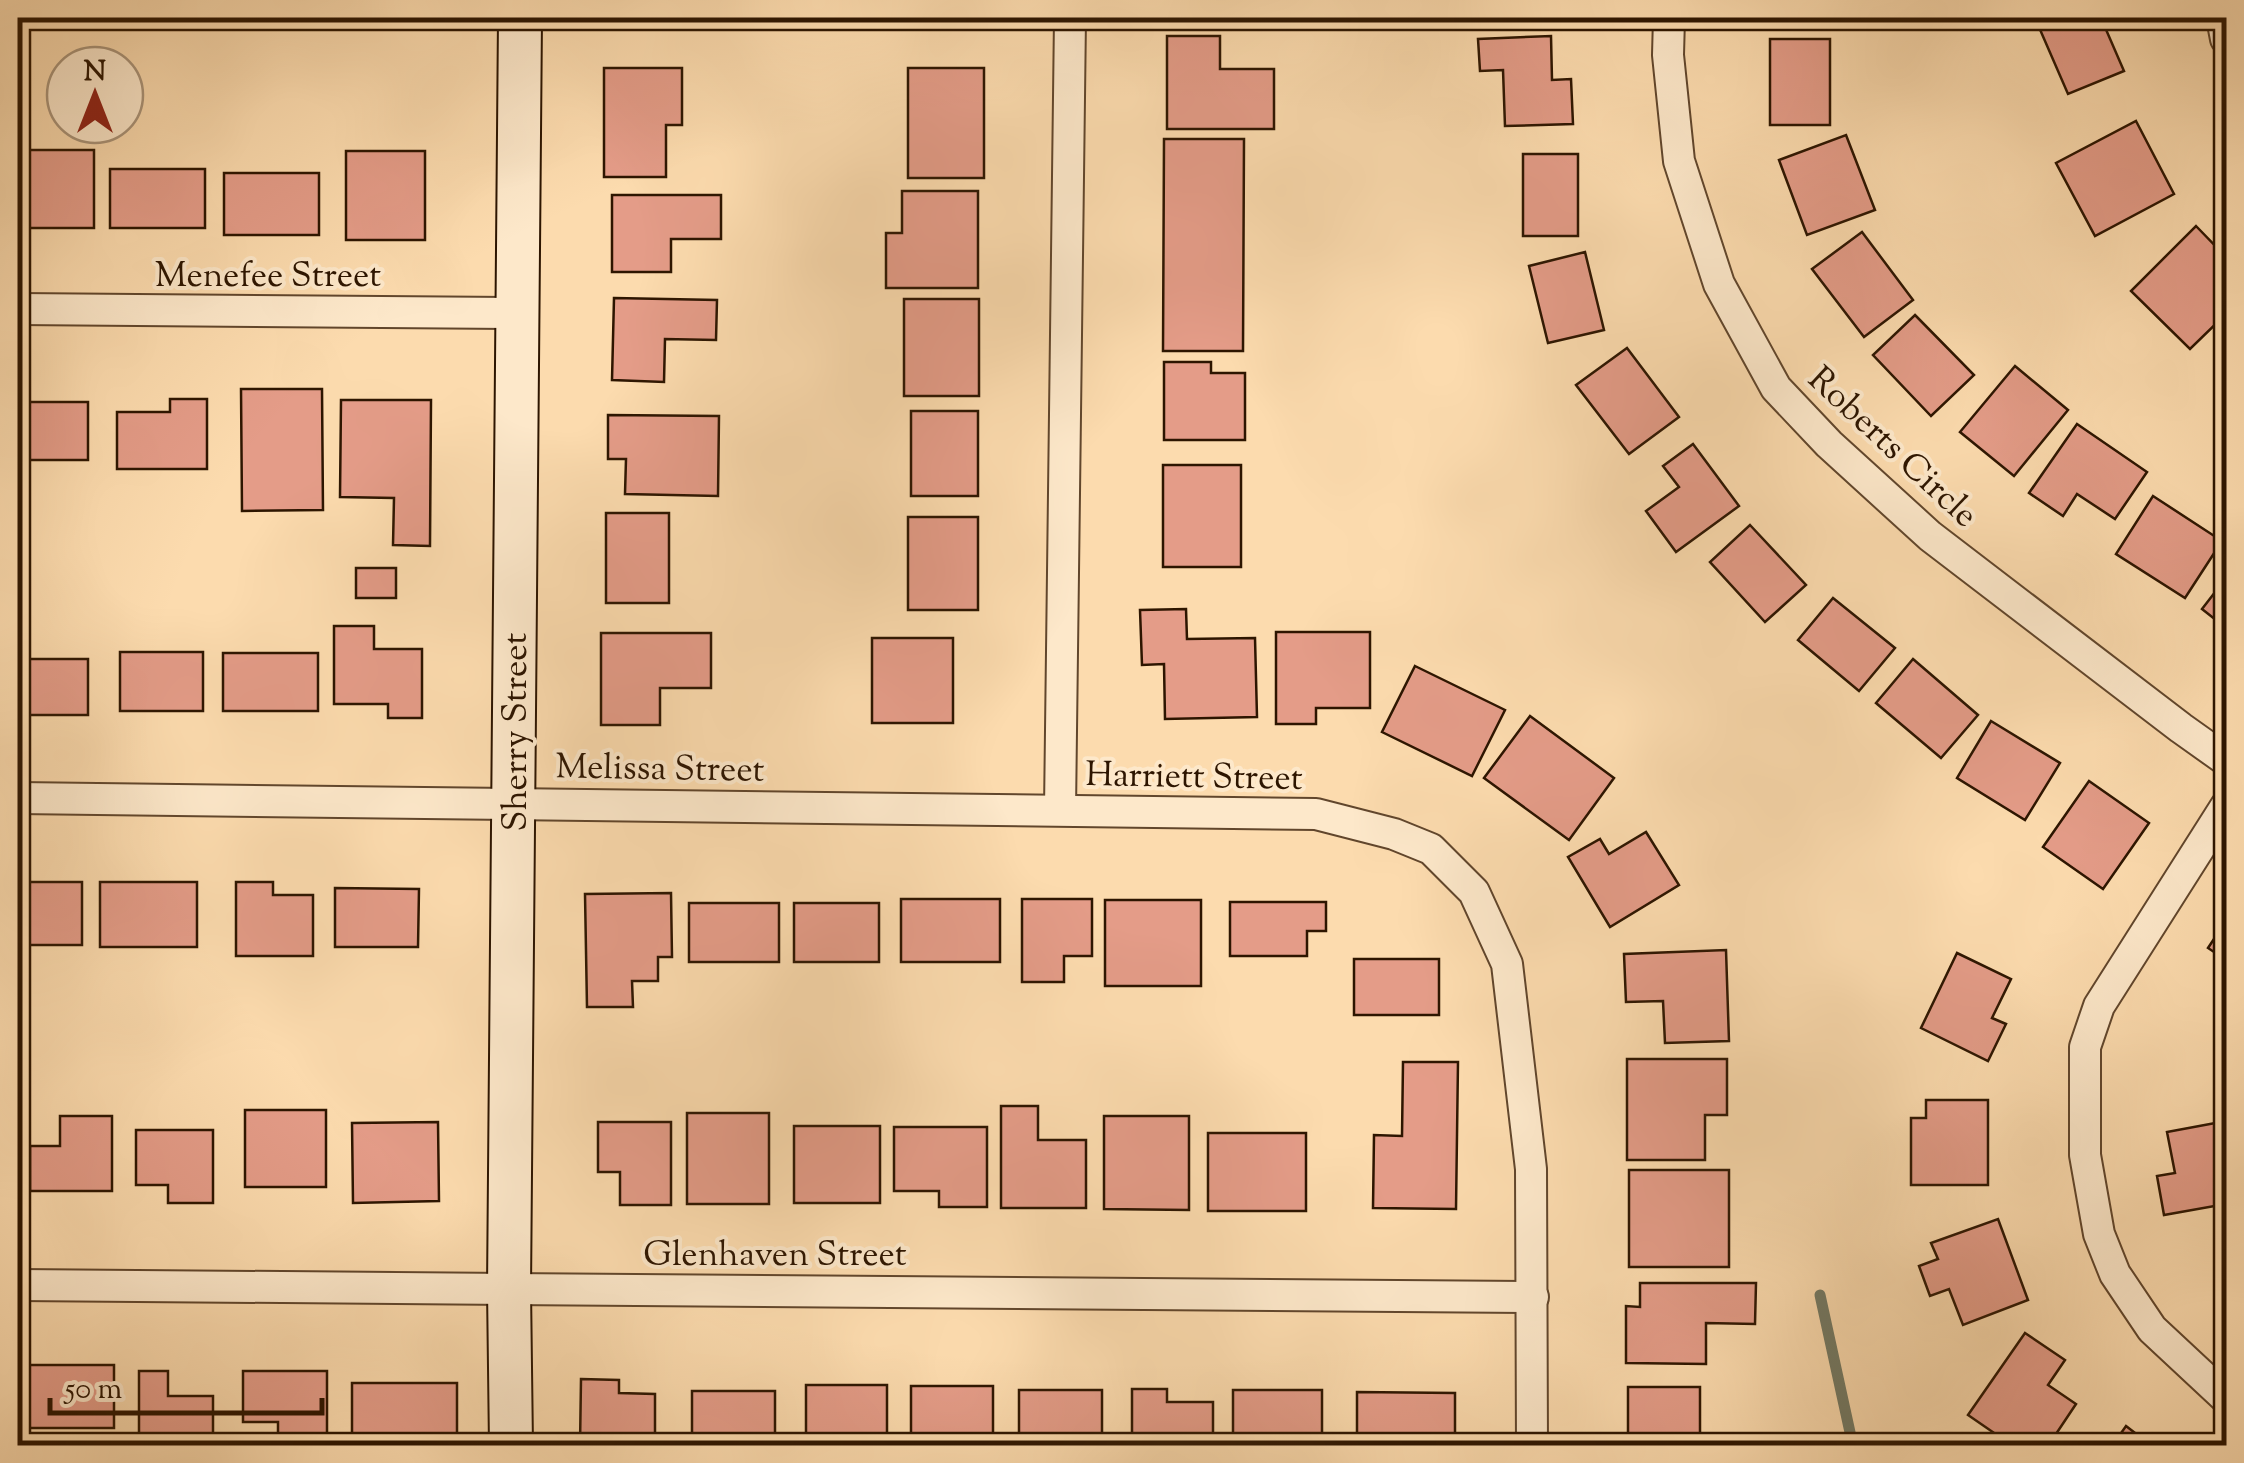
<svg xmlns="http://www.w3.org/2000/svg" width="2244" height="1463" viewBox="0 0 2244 1463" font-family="'Sorts Mill Goudy',serif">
	<rect width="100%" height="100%" fill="#fcdbae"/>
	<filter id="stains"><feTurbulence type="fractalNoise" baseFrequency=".002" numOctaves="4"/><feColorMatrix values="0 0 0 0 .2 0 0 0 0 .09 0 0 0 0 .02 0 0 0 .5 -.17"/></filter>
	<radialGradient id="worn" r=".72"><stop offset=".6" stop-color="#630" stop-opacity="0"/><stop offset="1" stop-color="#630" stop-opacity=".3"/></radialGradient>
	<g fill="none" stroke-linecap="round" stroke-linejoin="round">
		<polyline stroke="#727964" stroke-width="11" points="1820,1295 1853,1446"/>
	</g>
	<g fill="#e49c88" stroke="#2d1500" stroke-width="2.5">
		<rect x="1505" y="18" width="58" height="4"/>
		<rect x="1778" y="18" width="59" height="4"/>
		<polygon points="2035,18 2101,18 2124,71 2068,94"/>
		<polygon points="1167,36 1220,36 1220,69 1274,69 1274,129 1167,129"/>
		<polygon points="1551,36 1552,80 1571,79 1573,124 1505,126 1503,70 1480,71 1478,39"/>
		<rect x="1770" y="39" width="60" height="86"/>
		<polygon points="604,68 682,68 682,125 666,125 666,177 604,177"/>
		<rect x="908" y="68" width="76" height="110"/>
		<polygon points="2136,121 2174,194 2095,236 2056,163"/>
		<polygon points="1846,135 1875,210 1807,235 1779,160"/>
		<polygon points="1164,139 1244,139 1243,351 1163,351"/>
		<rect x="18" y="150" width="76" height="78"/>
		<rect x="346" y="151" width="79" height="89"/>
		<rect x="1523" y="154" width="55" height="82"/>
		<rect x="110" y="169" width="95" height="59"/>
		<rect x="224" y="173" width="95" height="62"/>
		<polygon points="902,191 978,191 978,288 886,288 886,233 902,233"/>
		<polygon points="612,195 721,195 721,239 671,239 671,272 612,272"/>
		<polygon points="2196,226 2226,257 2226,314 2190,349 2131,291"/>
		<polygon points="1862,232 1913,300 1864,337 1812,269"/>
		<polygon points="1585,252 1604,330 1548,343 1529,266"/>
		<polygon points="614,298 717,300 716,340 665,339 664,382 612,380"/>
		<rect x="904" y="299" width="75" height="97"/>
		<polygon points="1915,315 1974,375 1931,416 1873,355"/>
		<polygon points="1627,348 1679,417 1629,454 1576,385"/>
		<polygon points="1164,362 1211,362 1211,373 1245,373 1245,440 1164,440"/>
		<polygon points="2015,366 2068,410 2014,476 1960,432"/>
		<polygon points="241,389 322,389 323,510 242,511"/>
		<polygon points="170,399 207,399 207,469 117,469 117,412 170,412"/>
		<polygon points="341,400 431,400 430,546 393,545 394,498 340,497"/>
		<rect x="18" y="402" width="70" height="58"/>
		<rect x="911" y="411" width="67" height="85"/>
		<polygon points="608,415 719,416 718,496 625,494 626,459 608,459"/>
		<polygon points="2077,424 2147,472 2115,519 2077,494 2063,516 2029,493"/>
		<polygon points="1693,444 1739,506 1676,552 1646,511 1679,487 1663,466"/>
		<rect x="1163" y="465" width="78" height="102"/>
		<polygon points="2153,496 2222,541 2185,598 2116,554"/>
		<rect x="606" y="513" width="63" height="90"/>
		<rect x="908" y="517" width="70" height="93"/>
		<polygon points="1750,525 1806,585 1765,622 1710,562"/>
		<rect x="356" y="568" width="40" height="30"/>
		<polygon points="2226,578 2226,628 2202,609"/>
		<polygon points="1833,598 1895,648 1859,691 1798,640"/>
		<polygon points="1186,609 1187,639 1255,638 1257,717 1165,719 1164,664 1142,665 1140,610"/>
		<polygon points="334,626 374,626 374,649 422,649 422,718 388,718 388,704 334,704"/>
		<polygon points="1276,632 1370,632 1370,708 1316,708 1316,724 1276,724"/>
		<polygon points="601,633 711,633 711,688 660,688 660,725 601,725"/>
		<rect x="872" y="638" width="81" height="85"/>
		<rect x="120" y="652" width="83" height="59"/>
		<rect x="223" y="653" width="95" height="58"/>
		<rect x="18" y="659" width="70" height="56"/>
		<polygon points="1913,659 1978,715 1941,758 1876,703"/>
		<polygon points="1415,666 1505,710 1472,776 1382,732"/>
		<polygon points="1530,716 1614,778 1569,840 1484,778"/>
		<polygon points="1991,721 2060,763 2025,820 1957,778"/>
		<polygon points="2089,781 2149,823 2103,889 2043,847"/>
		<polygon points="1646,832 1679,885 1610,927 1568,857 1600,839 1609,854"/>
		<rect x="18" y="882" width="64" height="63"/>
		<rect x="100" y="882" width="97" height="65"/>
		<polygon points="236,882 273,882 273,895 313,895 313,956 236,956"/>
		<polygon points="335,888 419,889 418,947 335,947"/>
		<polygon points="671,893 672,957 658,957 658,981 632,981 633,1007 587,1007 585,894"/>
		<rect x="901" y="899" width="99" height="63"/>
		<polygon points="1022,899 1092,899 1092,956 1064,956 1064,982 1022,982"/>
		<rect x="1105" y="900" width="96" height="86"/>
		<polygon points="1230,902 1326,902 1326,931 1307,931 1307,956 1230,956"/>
		<rect x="689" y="903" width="90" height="59"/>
		<rect x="794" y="903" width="85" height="59"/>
		<polygon points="2226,921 2226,960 2208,948"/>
		<polygon points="1726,950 1729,1041 1665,1043 1663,1001 1626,1002 1624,954"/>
		<polygon points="1957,953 2011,979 1992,1018 2006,1024 1988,1061 1921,1028"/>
		<rect x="1354" y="959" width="85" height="56"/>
		<polygon points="1627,1059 1727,1059 1727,1115 1705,1115 1705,1160 1627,1160"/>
		<polygon points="1403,1062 1458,1062 1456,1209 1373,1208 1374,1135 1402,1136"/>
		<polygon points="1926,1100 1988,1100 1988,1185 1911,1185 1911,1118 1926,1118"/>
		<polygon points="1001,1106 1038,1106 1038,1140 1086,1140 1086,1208 1001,1208"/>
		<rect x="245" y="1110" width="81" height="77"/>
		<rect x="687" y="1113" width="82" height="91"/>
		<polygon points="60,1116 112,1116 112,1191 30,1191 30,1146 60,1146"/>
		<polygon points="1104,1116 1189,1116 1189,1210 1104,1209"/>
		<polygon points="2226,1121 2226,1204 2164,1215 2157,1176 2175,1173 2167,1132"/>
		<polygon points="438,1122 439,1201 353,1203 352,1123"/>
		<polygon points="598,1122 671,1122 671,1205 620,1205 620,1172 598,1172"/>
		<rect x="794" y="1126" width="86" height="77"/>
		<polygon points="894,1127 987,1127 987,1207 939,1207 939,1191 894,1191"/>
		<polygon points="136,1130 213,1130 213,1203 168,1203 168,1185 136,1185"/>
		<rect x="1208" y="1133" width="98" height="78"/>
		<rect x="1629" y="1170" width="100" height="97"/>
		<polygon points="1998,1219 2028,1300 1963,1325 1949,1289 1930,1296 1919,1266 1938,1259 1931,1243"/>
		<polygon points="1640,1283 1756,1283 1755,1324 1706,1323 1706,1364 1626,1363 1626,1306 1640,1307"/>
		<polygon points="2025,1333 2065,1360 2048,1385 2076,1404 2048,1446 2013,1446 1968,1415"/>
		<rect x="25" y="1365" width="89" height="63"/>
		<polygon points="139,1371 168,1371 168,1396 213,1396 213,1446 139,1444"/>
		<polygon points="243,1371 327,1371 327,1446 278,1446 278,1422 243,1422"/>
		<polygon points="581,1379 619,1380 619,1393 655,1394 655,1446 580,1446"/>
		<rect x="352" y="1383" width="105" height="62"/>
		<rect x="806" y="1385" width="81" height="61"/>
		<rect x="911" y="1386" width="82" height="60"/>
		<rect x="1628" y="1387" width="72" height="59"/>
		<polygon points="1132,1389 1167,1389 1167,1402 1213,1402 1213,1446 1132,1446"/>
		<rect x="1019" y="1390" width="83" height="56"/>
		<rect x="1233" y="1390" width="89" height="56"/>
		<rect x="692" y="1391" width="83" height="55"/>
		<polygon points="1357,1392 1455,1393 1455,1446 1357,1446"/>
		<polygon points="2126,1426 2152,1446 2112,1446"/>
	</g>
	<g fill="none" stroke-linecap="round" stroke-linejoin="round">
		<defs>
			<g id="street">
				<polyline points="1669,18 1668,55 1679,161 1719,284 1776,388 1829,444 1930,536 2181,728 2226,760"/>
				<polyline points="2222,18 2226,39"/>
				<polyline points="18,309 517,313"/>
				<polyline points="18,798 1316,814 1394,834 1431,849 1474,892 1507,964 1531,1169 1532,1446"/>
				<polyline points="2226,806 2099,1006 2085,1047 2085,1155 2099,1234 2115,1274 2152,1329 2226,1398"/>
				<polyline points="1060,810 1070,18"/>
				<polyline points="18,1285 1533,1297"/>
			</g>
			<polyline id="secondary" points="511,1446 509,1289 520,18"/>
		</defs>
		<use href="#street" stroke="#61462c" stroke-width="34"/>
		<use href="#secondary" stroke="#2d1500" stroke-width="46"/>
		<use href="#street" stroke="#fde8ca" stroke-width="30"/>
		<use href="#secondary" stroke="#fde8ca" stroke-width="42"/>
	</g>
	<g text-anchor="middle" stroke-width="8" stroke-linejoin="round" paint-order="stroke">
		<g font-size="35" fill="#2d1500" stroke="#fde8ca">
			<text x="268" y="286">Menefee Street</text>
			<text transform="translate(1894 446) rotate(43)" y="12">Roberts Circle</text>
			<text transform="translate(514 732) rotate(-90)" y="12">Sherry Street</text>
			<text transform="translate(660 767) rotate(1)" y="12">Melissa Street</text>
			<text transform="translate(1194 775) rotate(1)" y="12">Harriett Street</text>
			<text x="775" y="1265">Glenhaven Street</text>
		</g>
	</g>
	<rect width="2244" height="1463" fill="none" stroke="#fcdbae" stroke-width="60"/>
	<rect x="20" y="20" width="2204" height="1423" fill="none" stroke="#2d1500" stroke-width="5"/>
	<rect x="30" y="30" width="2184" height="1403" fill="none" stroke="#2d1500" stroke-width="2.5"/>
	<g transform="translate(95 95)"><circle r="48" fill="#fde8ca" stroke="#aa9479" stroke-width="2.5"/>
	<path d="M0-8L18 38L0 25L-18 38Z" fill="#8f2418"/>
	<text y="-15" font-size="28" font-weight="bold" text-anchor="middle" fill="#2d1500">N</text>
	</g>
	<path d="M50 1398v15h272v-15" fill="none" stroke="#2d1500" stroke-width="5"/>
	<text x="65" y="1398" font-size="30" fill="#2d1500" stroke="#fde8ca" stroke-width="8" paint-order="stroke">50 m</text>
	<rect width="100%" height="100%" filter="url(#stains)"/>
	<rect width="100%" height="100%" fill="url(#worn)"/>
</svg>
